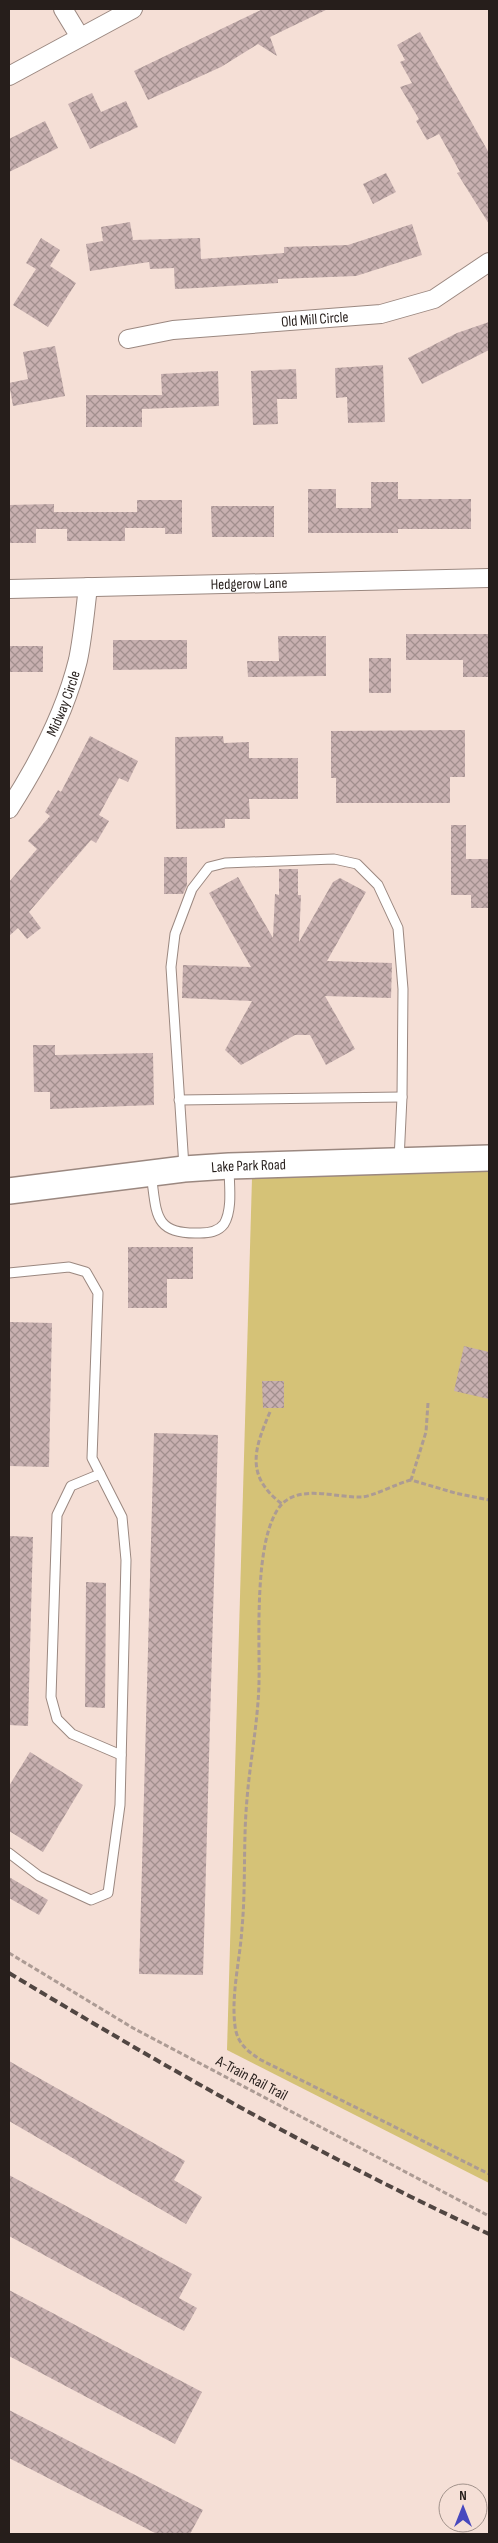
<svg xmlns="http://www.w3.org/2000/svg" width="498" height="2543" viewBox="0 0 498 2543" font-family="'Sofia Sans Condensed',sans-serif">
	<defs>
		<pattern id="building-cross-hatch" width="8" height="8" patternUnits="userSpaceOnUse" patternTransform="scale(1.25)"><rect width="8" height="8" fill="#c8b0b0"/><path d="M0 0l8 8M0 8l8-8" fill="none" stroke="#a28f8e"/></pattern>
	</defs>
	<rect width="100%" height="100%" fill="#f5dfd6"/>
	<polygon fill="#d5c277" points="489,1170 489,2183 227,2050 252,1178"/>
	<g fill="url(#building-cross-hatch)">
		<polygon points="263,9 328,9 270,37 277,56 258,44 221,67 148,100 134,71"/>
		<polygon points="420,32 489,153 489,224 457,173 460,172 439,134 427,140 416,121 419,119 400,87 412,83 400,62 405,60 397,45"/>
		<polygon points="92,93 101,112 126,101 138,127 90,149 68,104"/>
		<polygon points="45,121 58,148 9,172 9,139"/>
		<polygon points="386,173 396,192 373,204 363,184"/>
		<polygon points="130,222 133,240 200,238 201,259 284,253 284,247 348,245 412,224 422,255 356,276 278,279 278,283 197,288 175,289 174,268 150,269 149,262 90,271 86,244 103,241 101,227"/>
		<polygon points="41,238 60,250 50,266 76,283 48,327 13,305 36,269 26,263"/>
		<polygon points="489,322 489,350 422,384 408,358 457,333"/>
		<polygon points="55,346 65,396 13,406 9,383 28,379 23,352"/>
		<polygon points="383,365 385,422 348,423 347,397 336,398 335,368"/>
		<polygon points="296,369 297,399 277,399 278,424 253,425 251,371"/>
		<polygon points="218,371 219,406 142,409 142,427 86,427 86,395 162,395 161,374"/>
		<polygon points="371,482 398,482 398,499 471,499 471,529 398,529 398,533 308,533 308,489 336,489 336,508 371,508"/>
		<polygon points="137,500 182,500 182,534 165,534 165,528 125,528 125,541 67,541 67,529 36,529 36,543 9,543 9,505 54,504 54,512 137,512"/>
		<polygon points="211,506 274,506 274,537 212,537"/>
		<polygon points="406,634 489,634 489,677 463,677 463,660 406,660"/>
		<polygon points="278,636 326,636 326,676 248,677 247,661 279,661"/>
		<polygon points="113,640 187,640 187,669 113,670"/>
		<rect x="9" y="646" width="34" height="26"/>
		<rect x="369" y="658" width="22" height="35"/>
		<polygon points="465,730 465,777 450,777 450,803 336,803 336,778 331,778 331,731"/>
		<polygon points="90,736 138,761 128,782 119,778 99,815 109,821 96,843 91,840 29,912 41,928 27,939 18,928 9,936 9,882 37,849 28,841 50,816 45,812 58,790 61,792"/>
		<polygon points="223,736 224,743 249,742 249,758 298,758 298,799 249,799 250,819 225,819 225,828 176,829 175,737"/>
		<polygon points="451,825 466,825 466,859 489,859 489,908 471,908 471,895 451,895"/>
		<polygon points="164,857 187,857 187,885 183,894 164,894"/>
		<polygon points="279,869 298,869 298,895 301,895 299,942 333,882 340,878 366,892 327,961 392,963 391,998 325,996 355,1049 326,1065 310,1035 295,1035 241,1065 225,1050 252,1001 182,998 183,965 251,967 209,893 238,877 273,938 275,894 279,895"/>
		<polygon points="33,1045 55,1045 55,1055 153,1053 154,1105 50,1109 50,1092 34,1092"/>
		<polygon points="128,1247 193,1247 193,1279 167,1279 167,1308 128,1308"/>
		<polygon points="9,1322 52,1323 49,1467 9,1466"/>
		<polygon points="464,1346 489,1352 489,1399 454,1391"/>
		<polygon points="262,1381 284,1381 284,1408 263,1408"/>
		<polygon points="154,1433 218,1435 203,1975 139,1974"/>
		<polygon points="9,1536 33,1537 28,1726 9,1725"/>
		<polygon points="86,1582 106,1583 105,1708 85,1707"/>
		<polygon points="30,1752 83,1785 43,1852 9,1831 9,1786"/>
		<polygon points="9,1877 48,1900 39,1915 9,1898"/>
		<polygon points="9,2061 185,2161 174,2180 202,2197 186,2224 9,2121"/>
		<polygon points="9,2175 192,2274 179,2298 197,2308 184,2331 9,2236"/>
		<polygon points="9,2290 202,2392 175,2444 9,2356"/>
		<polygon points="9,2410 203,2510 190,2534 157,2534 9,2458"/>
	</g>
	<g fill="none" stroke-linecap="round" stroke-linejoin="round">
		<defs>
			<g id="lane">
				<polyline points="179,1100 402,1097"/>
				<polyline points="184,1167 171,967 175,934 192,889 209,867 225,863 334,859 357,864 378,885 398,928 403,989 402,1097 399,1160"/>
				<path d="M151 1174C157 1212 152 1235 200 1233 209 1233 218 1232 224 1224 233 1209 229 1184 229 1167"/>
				<polyline points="9,1273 69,1267 86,1272 98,1293 92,1458 122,1517 126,1560 120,1805 108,1893 91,1900 39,1876 9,1853"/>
				<polyline points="100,1474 71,1486 57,1515 51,1697 57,1719 72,1734 121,1755"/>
			</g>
			<g id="street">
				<polyline points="63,9 80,37"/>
				<polyline points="9,76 133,9"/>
				<path id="s1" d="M128 339 173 330 381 314 434 299 489 262"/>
				<path id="s2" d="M9 589 489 578"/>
				<path id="s3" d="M9 809C38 764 65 713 78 660 83 636 85 611 88 587"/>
			</g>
			<g id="secondary">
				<path id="s4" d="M9 1191 184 1169 229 1166 489 1158"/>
			</g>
		</defs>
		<use href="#lane" stroke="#9b8880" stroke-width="11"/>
		<use href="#street" stroke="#9b8880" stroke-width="20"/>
		<use href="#secondary" stroke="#9b8880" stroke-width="28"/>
		<g stroke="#ac9b94" stroke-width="3" stroke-dasharray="5 2.5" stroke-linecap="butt">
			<polyline points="428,1403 426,1432 411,1480 455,1493 489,1500"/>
			<path d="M270 1412C254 1449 245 1476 282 1504"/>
			<path d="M411 1480C398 1483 372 1497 361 1497 337 1498 300 1484 281 1505 253 1538 260 1640 259 1683 258 1722 250 1761 247 1799 243 1842 246 1885 242 1928 240 1960 231 1994 235 2026 237 2043 247 2051 261 2060L489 2174"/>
			<polyline points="9,1953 133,2028 489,2216"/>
		</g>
		<use href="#lane" stroke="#fff" stroke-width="9"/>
		<use href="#street" stroke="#fff" stroke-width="18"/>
		<use href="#secondary" stroke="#fff" stroke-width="25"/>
		<path stroke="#514642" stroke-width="4" stroke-dasharray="8 4" stroke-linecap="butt" d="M9 1973C165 2067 324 2158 489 2234"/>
	</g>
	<g text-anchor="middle" stroke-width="5" stroke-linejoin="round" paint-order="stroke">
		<g font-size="15" fill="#261e1b" stroke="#f5dfd6">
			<text dy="5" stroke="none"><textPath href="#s1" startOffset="188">Old Mill Circle</textPath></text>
			<text dy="5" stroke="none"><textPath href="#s2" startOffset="240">Hedgerow Lane</textPath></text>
			<text dy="5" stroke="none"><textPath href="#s3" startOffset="119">Midway Circle</textPath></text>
			<text dy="5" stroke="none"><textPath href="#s4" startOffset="241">Lake Park Road</textPath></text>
			<text transform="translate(252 2078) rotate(28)" y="5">A-Train Rail Trail</text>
		</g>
	</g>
	<rect width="498" height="2543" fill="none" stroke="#261e1b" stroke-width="20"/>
	<g transform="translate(463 2508)"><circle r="24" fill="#f5dfd6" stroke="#a2928b"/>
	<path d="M0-4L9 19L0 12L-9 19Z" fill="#4748be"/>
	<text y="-8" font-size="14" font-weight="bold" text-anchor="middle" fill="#261e1b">N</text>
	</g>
</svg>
